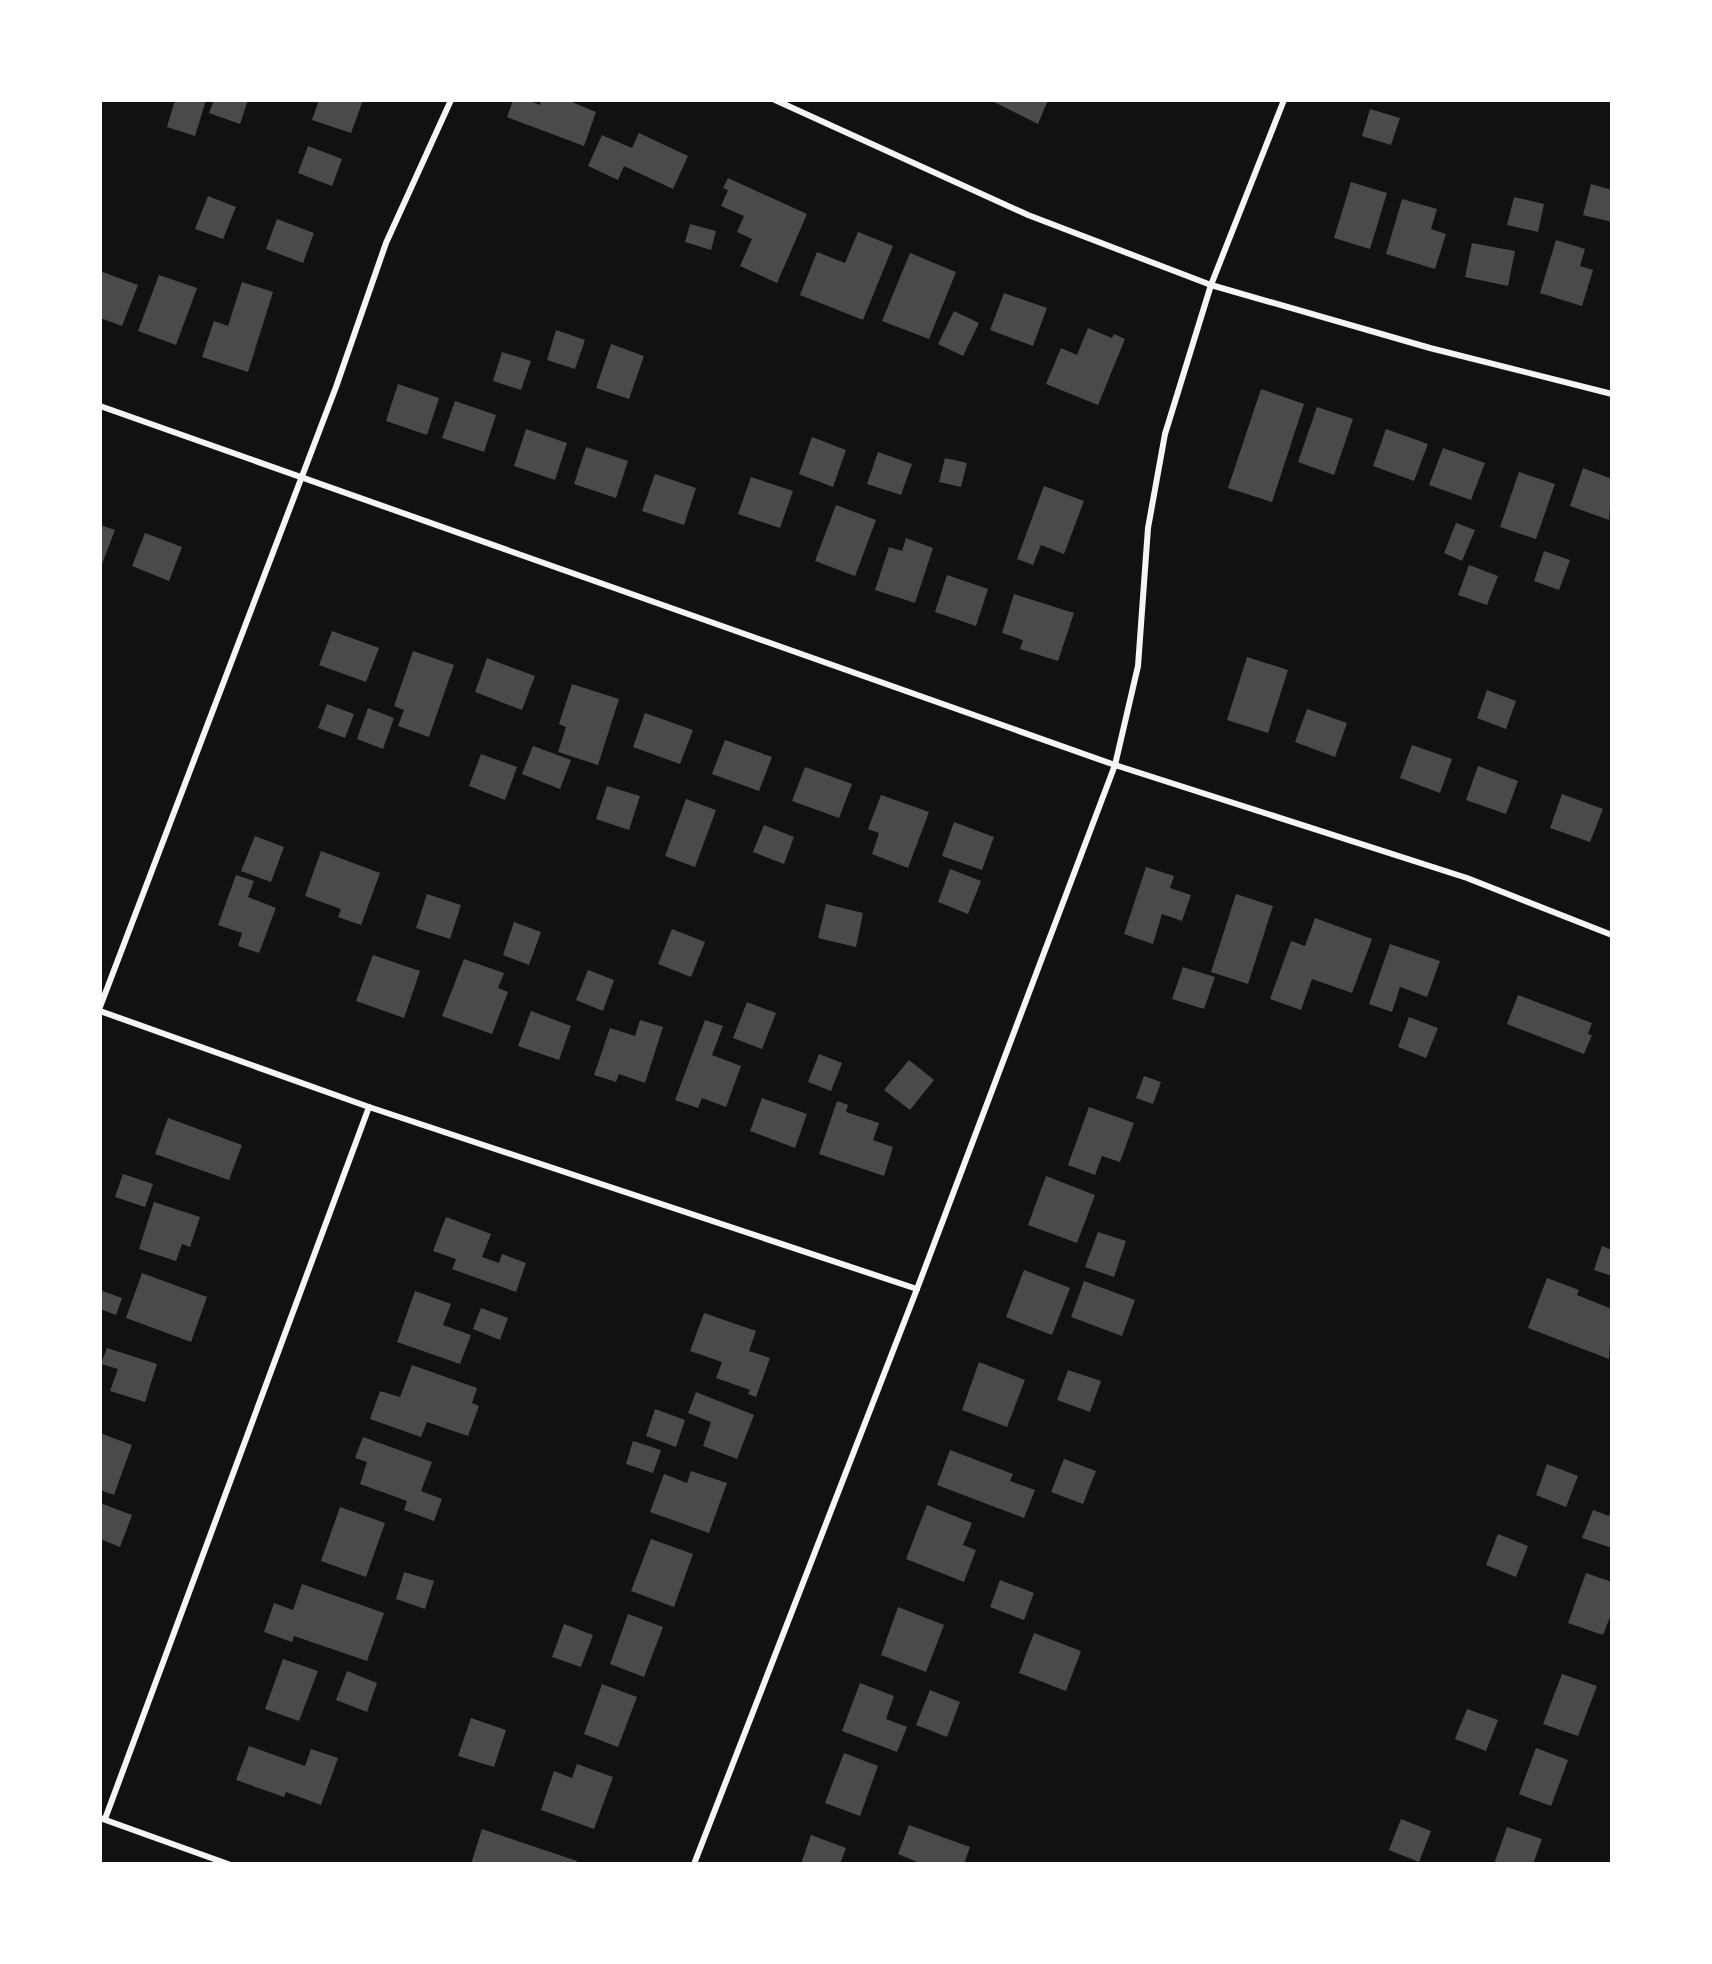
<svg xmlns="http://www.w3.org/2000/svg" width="1712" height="1964" viewBox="0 0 1712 1964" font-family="'Fira Sans Condensed',sans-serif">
	<rect width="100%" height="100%" fill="#111"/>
	<g fill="#4a4a4a">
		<polygon points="175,100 206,100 195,136 167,127"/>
		<polygon points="214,100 248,100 240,124 209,113"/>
		<polygon points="319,100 363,100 351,133 312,120"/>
		<polygon points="513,100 528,100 540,105 541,100 567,100 596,112 584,146 507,117"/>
		<polygon points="990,100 1048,100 1038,124"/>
		<polygon points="1370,109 1400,118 1391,145 1362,136"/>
		<polygon points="639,133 688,156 673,189 624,166 618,180 588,166 602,135 632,148"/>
		<polygon points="308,146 342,159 332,186 298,173"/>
		<polygon points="728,178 807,214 777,283 740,266 752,239 737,232 744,216 721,206 728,190 723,188"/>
		<polygon points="1351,182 1387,193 1370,249 1334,238"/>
		<polygon points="1591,184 1612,190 1612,222 1583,215"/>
		<polygon points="208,196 236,207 223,239 195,229"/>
		<polygon points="1514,197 1544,204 1538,232 1507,225"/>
		<polygon points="1402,199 1437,209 1431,229 1446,234 1435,269 1386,254"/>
		<polygon points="277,219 314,233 303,263 266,249"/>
		<polygon points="690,224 716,231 711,250 685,242"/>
		<polygon points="858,232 893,246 863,320 800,295 817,252 845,263"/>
		<polygon points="1556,240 1585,249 1580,266 1593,270 1582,306 1540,293"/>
		<polygon points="1472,243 1515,251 1508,286 1465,277"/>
		<polygon points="910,253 956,272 929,339 882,321"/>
		<polygon points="100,271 138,285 122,326 100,318"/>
		<polygon points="159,275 197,288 176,345 138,331"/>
		<polygon points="242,282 273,292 248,372 202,357 214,321 228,326"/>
		<polygon points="1004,293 1047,308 1033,346 990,330"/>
		<polygon points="954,311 979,323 963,356 938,344"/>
		<polygon points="1088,328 1112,338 1114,334 1125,339 1098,405 1046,384 1061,348 1077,355"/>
		<polygon points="556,330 585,340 575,369 547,360"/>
		<polygon points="611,344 644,356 629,399 596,388"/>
		<polygon points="502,352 531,361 521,390 493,381"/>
		<polygon points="398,384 439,398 427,435 386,421"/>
		<polygon points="1261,389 1304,404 1272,502 1228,488"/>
		<polygon points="455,401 496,415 484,452 442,438"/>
		<polygon points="1317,407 1353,419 1334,475 1298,462"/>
		<polygon points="526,429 567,443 555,480 514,466"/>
		<polygon points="1386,429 1428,444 1414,481 1373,466"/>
		<polygon points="812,437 846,450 833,487 799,474"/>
		<polygon points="586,447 628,461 616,498 574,484"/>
		<polygon points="1443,448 1485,463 1471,500 1429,485"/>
		<polygon points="878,452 912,464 901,495 867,484"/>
		<polygon points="945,458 967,463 961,487 939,482"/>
		<polygon points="1583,468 1612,479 1609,520 1570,506"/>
		<polygon points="1519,472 1555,484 1536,539 1500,527"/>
		<polygon points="655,474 696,488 684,525 642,511"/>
		<polygon points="751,477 793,491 780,528 738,514"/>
		<polygon points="1044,486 1084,501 1064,554 1041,545 1033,565 1017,559"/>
		<polygon points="836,505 876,520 855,576 815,561"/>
		<polygon points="1456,523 1475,530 1462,561 1444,553"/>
		<polygon points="100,525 115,530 102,564 100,563"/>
		<polygon points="145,533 182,547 169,581 132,566"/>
		<polygon points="906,538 933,548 915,603 875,590 889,547 902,551"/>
		<polygon points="1544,551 1570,560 1559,590 1534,581"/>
		<polygon points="1469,565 1498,576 1487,605 1458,595"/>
		<polygon points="947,575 988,589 976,626 935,612"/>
		<polygon points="1014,594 1074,613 1058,661 1020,649 1023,640 1002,633"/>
		<polygon points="332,631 379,648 366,682 319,665"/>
		<polygon points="413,651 454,665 429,737 398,726 404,710 394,706"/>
		<polygon points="1247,657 1288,670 1268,733 1227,720"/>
		<polygon points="487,658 535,676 522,710 475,692"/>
		<polygon points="572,684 619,699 598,765 558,752 566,727 559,724"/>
		<polygon points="1487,690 1516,701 1506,729 1477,718"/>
		<polygon points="327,704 354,714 345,738 318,728"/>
		<polygon points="368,708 394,718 383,749 357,739"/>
		<polygon points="1307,709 1347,723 1335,757 1295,742"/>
		<polygon points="645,713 693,730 680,764 633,747"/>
		<polygon points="725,740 772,757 759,791 712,774"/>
		<polygon points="1412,745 1452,759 1440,793 1400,778"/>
		<polygon points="533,746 571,760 560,789 522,774"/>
		<polygon points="481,754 517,767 505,800 469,786"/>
		<polygon points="1478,766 1518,781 1506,814 1466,800"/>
		<polygon points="805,767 852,784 839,818 792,801"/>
		<polygon points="607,786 640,796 629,830 596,819"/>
		<polygon points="1562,794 1603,809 1590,842 1550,828"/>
		<polygon points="881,795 929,812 908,868 872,854 879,833 868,829"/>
		<polygon points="686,799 716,810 695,867 665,856"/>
		<polygon points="954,822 994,837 982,870 942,856"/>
		<polygon points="764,825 794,837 784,864 753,852"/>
		<polygon points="255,836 284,847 271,882 241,871"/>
		<polygon points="321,851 380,873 361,925 338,917 341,909 305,896"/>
		<polygon points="1146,867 1174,876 1170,888 1191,895 1182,921 1162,914 1153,944 1124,934"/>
		<polygon points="950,869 981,881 968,914 938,902"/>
		<polygon points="236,875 254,881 248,897 276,908 259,953 238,946 242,933 218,925"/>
		<polygon points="427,894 461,905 450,939 416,928"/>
		<polygon points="1236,894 1273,906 1248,984 1211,972"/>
		<polygon points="826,904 863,913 856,947 818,938"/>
		<polygon points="1315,918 1372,939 1352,993 1312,979 1301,1010 1270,999 1291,941 1305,946"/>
		<polygon points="514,922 541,932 529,965 503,955"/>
		<polygon points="672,929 705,942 691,977 658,964"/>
		<polygon points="1390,944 1440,961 1427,997 1400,987 1392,1012 1369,1004"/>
		<polygon points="373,955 420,971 404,1018 356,1001"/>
		<polygon points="464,959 504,973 498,988 508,992 492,1034 442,1016"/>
		<polygon points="1183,967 1215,977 1204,1009 1172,999"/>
		<polygon points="588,970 614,980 603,1011 576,1000"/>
		<polygon points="1518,995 1592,1023 1588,1034 1592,1035 1584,1054 1507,1024"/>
		<polygon points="747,1002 776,1013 762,1049 733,1038"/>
		<polygon points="531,1011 571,1026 559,1060 518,1046"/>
		<polygon points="1409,1017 1438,1028 1426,1058 1398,1047"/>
		<polygon points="640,1020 663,1027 645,1083 619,1074 616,1082 594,1075 610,1028 635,1036"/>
		<polygon points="705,1020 723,1026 712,1055 741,1066 726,1107 702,1098 698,1108 675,1100"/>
		<polygon points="819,1054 842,1063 831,1091 808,1082"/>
		<polygon points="909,1060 934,1080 910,1110 884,1090"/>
		<polygon points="1144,1076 1161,1082 1153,1104 1136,1098"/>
		<polygon points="762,1098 807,1114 795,1148 750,1131"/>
		<polygon points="837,1101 848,1105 846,1112 879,1123 873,1140 893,1147 884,1176 819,1154"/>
		<polygon points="1089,1107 1134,1123 1120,1162 1102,1156 1095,1175 1068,1165"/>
		<polygon points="168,1118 242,1145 229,1180 155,1154"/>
		<polygon points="123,1174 153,1184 145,1207 115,1197"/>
		<polygon points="1046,1176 1095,1195 1077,1243 1028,1225"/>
		<polygon points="154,1202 200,1217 190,1247 182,1244 176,1261 139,1249"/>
		<polygon points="446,1217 491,1234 482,1257 499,1263 502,1254 526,1263 516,1292 452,1269 456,1259 433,1251"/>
		<polygon points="1098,1232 1126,1241 1114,1277 1085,1267"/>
		<polygon points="1602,1246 1612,1250 1612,1276 1594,1270"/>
		<polygon points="1024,1270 1070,1288 1052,1335 1006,1317"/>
		<polygon points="142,1273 207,1297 191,1342 126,1318"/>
		<polygon points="1547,1278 1579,1290 1577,1295 1612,1309 1609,1359 1528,1328"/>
		<polygon points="1084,1281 1135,1300 1122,1336 1071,1317"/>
		<polygon points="100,1290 122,1298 116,1315 100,1309"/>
		<polygon points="415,1291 451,1304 443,1325 471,1335 460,1364 397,1342"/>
		<polygon points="481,1308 508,1318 500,1340 473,1329"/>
		<polygon points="704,1313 756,1331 749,1351 770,1358 756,1397 748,1394 750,1390 716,1378 722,1362 690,1351"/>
		<polygon points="107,1348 157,1364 145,1402 110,1391 118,1369 101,1364"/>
		<polygon points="979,1362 1025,1380 1007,1427 962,1410"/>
		<polygon points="412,1365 477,1388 472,1403 479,1406 468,1436 427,1422 421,1437 370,1419 380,1391 400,1397"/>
		<polygon points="1068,1370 1101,1381 1090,1412 1057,1400"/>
		<polygon points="696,1392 754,1415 737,1459 703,1446 711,1422 688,1413"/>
		<polygon points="655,1409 685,1420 676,1447 646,1436"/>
		<polygon points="100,1433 132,1445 114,1495 100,1490"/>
		<polygon points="363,1437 432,1462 421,1491 442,1499 434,1521 404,1510 407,1501 360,1484 367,1462 355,1458"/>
		<polygon points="633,1441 661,1450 653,1473 626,1464"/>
		<polygon points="950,1450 1013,1474 1010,1481 1035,1490 1024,1518 937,1485"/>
		<polygon points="1064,1459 1096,1471 1083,1504 1051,1492"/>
		<polygon points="1547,1464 1578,1476 1566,1507 1536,1495"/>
		<polygon points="691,1471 727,1483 709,1533 650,1512 664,1474 687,1483"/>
		<polygon points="100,1503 132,1515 120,1547 100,1539"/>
		<polygon points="927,1505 972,1523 963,1545 976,1550 964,1582 906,1559"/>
		<polygon points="340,1507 385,1523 366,1577 321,1561"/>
		<polygon points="1611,1508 1612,1548 1582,1538 1593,1510 1609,1516"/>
		<polygon points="1498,1534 1528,1546 1516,1577 1486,1565"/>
		<polygon points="651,1539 693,1554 674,1607 631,1591"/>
		<polygon points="404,1572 434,1581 425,1609 396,1599"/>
		<polygon points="1586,1573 1612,1582 1612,1612 1603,1635 1568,1623"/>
		<polygon points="1000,1580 1034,1593 1024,1620 990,1607"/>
		<polygon points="302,1584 384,1613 367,1661 294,1636 292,1642 264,1632 274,1603 293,1610"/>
		<polygon points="898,1607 944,1625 926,1672 881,1655"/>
		<polygon points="628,1614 663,1627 644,1677 610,1664"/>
		<polygon points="564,1624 593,1635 581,1667 552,1657"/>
		<polygon points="1034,1633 1081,1651 1066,1691 1019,1673"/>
		<polygon points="283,1659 318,1671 299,1721 265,1709"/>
		<polygon points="347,1671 377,1683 367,1712 336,1700"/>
		<polygon points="1562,1674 1597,1686 1578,1736 1543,1724"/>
		<polygon points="860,1683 894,1696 886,1719 907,1727 897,1752 842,1731"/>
		<polygon points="602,1684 637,1697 618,1747 584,1734"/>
		<polygon points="930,1690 960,1702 947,1737 916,1725"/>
		<polygon points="1467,1709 1498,1720 1486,1751 1455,1739"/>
		<polygon points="471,1718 506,1730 494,1767 458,1756"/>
		<polygon points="249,1746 305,1766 311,1749 338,1758 321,1805 286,1792 284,1797 236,1780"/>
		<polygon points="1536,1748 1568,1760 1551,1806 1519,1794"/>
		<polygon points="844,1753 878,1766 860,1816 825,1803"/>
		<polygon points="577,1764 613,1777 594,1829 541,1810 554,1771 572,1778"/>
		<polygon points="1401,1819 1431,1831 1419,1862 1389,1850"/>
		<polygon points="909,1825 970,1847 964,1864 922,1864 898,1854"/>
		<polygon points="1507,1827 1542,1839 1533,1864 1494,1864"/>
		<polygon points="482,1829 577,1861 576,1864 471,1864"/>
		<polygon points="811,1835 846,1848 840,1864 801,1864"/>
	</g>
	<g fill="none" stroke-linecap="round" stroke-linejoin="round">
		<g stroke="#f5f5f5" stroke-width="6">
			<polyline points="775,100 1028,215 1211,285 1430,348 1612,394"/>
			<polyline points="100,406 1115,765 1467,878 1612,935"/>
			<polyline points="100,1007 336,387 386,243 451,100"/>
			<polyline points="100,1011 369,1107 917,1289"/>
			<polyline points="100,1818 228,1864"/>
			<polyline points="105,1819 369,1107"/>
			<polyline points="694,1864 917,1289 1115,765 1138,666 1148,528 1165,434 1211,285 1284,100"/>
		</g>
	</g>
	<rect width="1712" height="1964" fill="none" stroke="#ffffff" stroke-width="204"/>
</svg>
